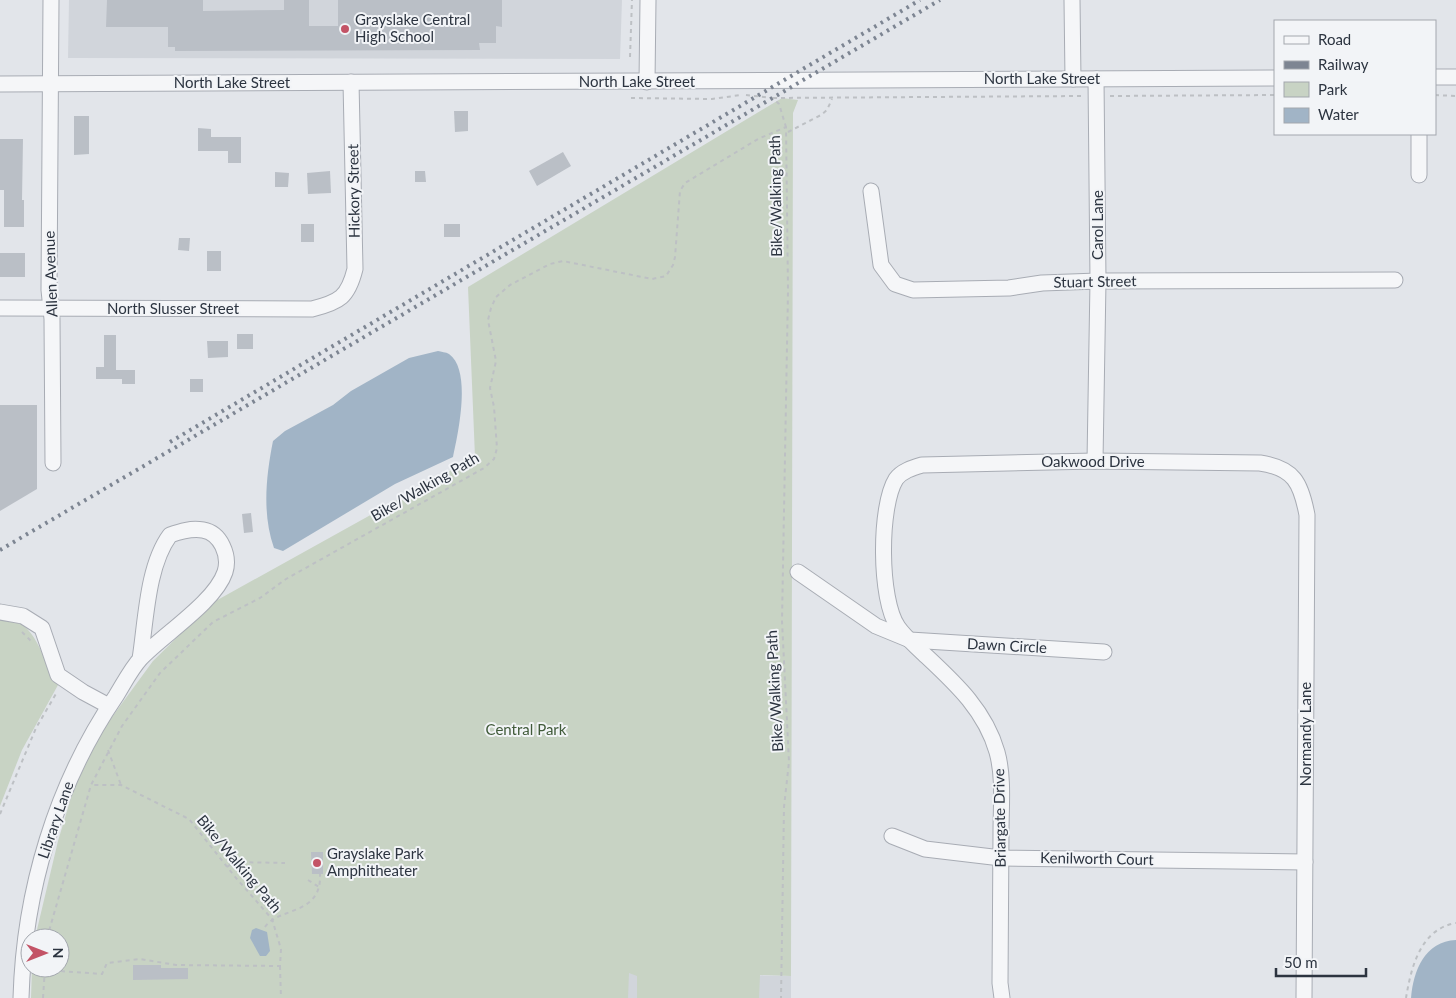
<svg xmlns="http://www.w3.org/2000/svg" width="1456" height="998" viewBox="0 0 1456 998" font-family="Lato,sans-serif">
	<rect width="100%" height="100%" fill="#e2e5ea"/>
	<g fill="#d1d5db">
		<polygon points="69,0 622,0 620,59 68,58"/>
		<polygon points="628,973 791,976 791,998 628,998"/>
	</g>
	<g fill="#c8d3c4">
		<polygon points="782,98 798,100 793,113 791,976 760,975 759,998 637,998 637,976 629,973 628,998 31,998 32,968 60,968 60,938 35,938 58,841 73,791 101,732 153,661 212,603 475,457 468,287"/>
		<path d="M0 617C39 620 40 659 58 685L22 750 0 806Z"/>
	</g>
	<g fill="#a1b4c6">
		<path d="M438 351C441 352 446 352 449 354 472 370 458 434 453 457L395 484 283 551 274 548C262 514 266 476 273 441L285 431 333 405 351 391 409 358Z"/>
		<polygon points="256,928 267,932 270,951 266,956 260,956 250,938 252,930"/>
		<path d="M1456 940V998H1411C1413 971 1425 941 1456 940Z"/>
	</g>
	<g fill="#babfc6">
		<polygon points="107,0 203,0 203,11 284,10 284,0 309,0 309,26 338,26 338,0 502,0 502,27 496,26 496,43 479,43 480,50 175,51 175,47 168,47 168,27 106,27"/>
		<polygon points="454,111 468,111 468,131 455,132"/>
		<polygon points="74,116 89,116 89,154 74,155"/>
		<polygon points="198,128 211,129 211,137 241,137 241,163 228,163 228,151 198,151"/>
		<polygon points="0,139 23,139 22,200 24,200 24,227 4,227 4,190 0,190"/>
		<polygon points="563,152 571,166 537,186 529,171"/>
		<polygon points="330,171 331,193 308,194 307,173"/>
		<polygon points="415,171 425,171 426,182 415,182"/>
		<polygon points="275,172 289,173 288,187 275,187"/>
		<rect x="301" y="224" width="13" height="18"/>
		<rect x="444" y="224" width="16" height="13"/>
		<polygon points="179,238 190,238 189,251 178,250"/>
		<rect x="207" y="251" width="14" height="20"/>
		<rect x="0" y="253" width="25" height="24"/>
		<rect x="237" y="334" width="16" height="15"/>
		<polygon points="104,335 116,335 116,370 135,370 135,384 122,384 122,379 96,379 96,367 104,367"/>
		<polygon points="207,341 228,341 228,357 208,358"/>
		<rect x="190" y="379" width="13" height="13"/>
		<polygon points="0,405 37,405 37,489 0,511"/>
		<polygon points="251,513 253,532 244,533 242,514"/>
		<polygon points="311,852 323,852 323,874 312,874"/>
		<polygon points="133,965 161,965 161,968 188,968 188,979 133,980"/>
	</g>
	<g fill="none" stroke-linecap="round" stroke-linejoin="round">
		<defs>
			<g id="minor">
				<polyline points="51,0 49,290 52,319 53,463"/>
				<polyline points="1072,0 1073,79"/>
				<polyline points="1435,77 1456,77"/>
				<polyline points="647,82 648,0"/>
				<polyline points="0,84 1275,78"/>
				<polyline points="1419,134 1419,175"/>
				<polyline points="871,191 881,265 895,284 913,290 1009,288 1042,283 1098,281 1395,280"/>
				<path d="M0 308 312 309C340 302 348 297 355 269L351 82"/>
				<polyline points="1095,461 1098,281 1096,79"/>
				<polyline points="798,572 876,626 910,640 1104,652"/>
				<polyline points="0,612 23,616 42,628 58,675 83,692 109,706"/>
				<polyline points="892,836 925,849 1001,858 1305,862"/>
				<path d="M21 998C24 891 56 784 116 696 124 683 131 669 141 658 164 634 215 602 225 572 230 556 221 533 203 530 191 528 181 531 170 535 147 566 146 621 140 659"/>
				<path d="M1002 998 1000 983C1000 933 1001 882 1001 832 1001 807 1004 777 997 752 985 710 955 683 924 654 915 645 905 637 898 627 879 600 879 506 896 479 902 471 912 468 922 465L1095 461 1260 463C1294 468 1301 483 1307 515L1304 998"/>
			</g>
		</defs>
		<use href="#minor" stroke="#a8acb4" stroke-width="17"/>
		<g stroke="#bdc0c4" stroke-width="2" stroke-dasharray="4 4" stroke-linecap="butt">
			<polyline points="630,57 632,0"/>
			<polyline points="746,95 773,98 779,104 786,127"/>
			<polyline points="1435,95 1456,96"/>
			<polyline points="1110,96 1275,95"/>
			<polyline points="631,98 712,99 741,95"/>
			<polyline points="773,98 1083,96"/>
			<polyline points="788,132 821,115 827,110 832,99"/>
			<polyline points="22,632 31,641"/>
			<polyline points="108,750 121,785"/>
			<polyline points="0,814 36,728 57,692"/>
			<polyline points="227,867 234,862 285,863"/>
			<polyline points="308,880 319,887"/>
			<path d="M265 927C278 907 322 916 320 874"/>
			<polyline points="47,938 91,785 122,726 160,673 213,622 260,598 286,579 484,468 494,459 497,448 494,407 490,388 496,361 488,320 491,308 496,297 510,285 550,264 563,261 652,279 666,276 673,265 675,257 680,191 685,183 758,139 786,127 788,291 782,621 789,762 784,807 781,998"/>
			<polyline points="280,966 281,998"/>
			<polyline points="45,970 102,974 107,963 140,959 176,965 280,966 281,949 272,919 236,878 189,819 121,785 91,785"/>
			<polyline points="43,998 45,968"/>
			<path d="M1406 998C1411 968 1420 929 1456 923"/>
		</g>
		<use href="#minor" stroke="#f5f6f8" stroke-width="15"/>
		<g stroke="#7d8592" stroke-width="4" stroke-dasharray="2.5 5" stroke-linecap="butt">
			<polyline points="170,442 920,0"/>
			<polyline points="0,550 940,0"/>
		</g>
	</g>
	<g fill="#c35366" stroke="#f2f4f7" stroke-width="2">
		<circle cx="345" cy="29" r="5"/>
		<circle cx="317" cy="863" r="5"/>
	</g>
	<g text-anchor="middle" stroke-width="4" stroke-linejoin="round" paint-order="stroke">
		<g font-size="15" fill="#2c3440" stroke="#f2f4f7" text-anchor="start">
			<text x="355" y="25">Grayslake Central<tspan x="355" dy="17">High School</tspan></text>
			<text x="327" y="859">Grayslake Park<tspan x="327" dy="17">Amphitheater</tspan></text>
		</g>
		<g font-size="15" fill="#2c3440" stroke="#f2f4f7">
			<text x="1042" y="84">North Lake Street</text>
			<text x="637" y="87">North Lake Street</text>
			<text x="232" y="88">North Lake Street</text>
			<text transform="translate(354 191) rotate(-91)" y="5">Hickory Street</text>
			<text transform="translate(776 196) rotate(-91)" y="5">Bike/Walking Path</text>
			<text transform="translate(1098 225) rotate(-90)" y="5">Carol Lane</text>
			<text transform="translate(51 274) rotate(-92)" y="5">Allen Avenue</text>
			<text transform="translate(1095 282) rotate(-1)" y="5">Stuart Street</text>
			<text x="173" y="314">North Slusser Street</text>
			<text x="1093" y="467">Oakwood Drive</text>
			<text transform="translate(425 487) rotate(-30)" y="5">Bike/Walking Path</text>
			<text transform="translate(1007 646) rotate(3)" y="5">Dawn Circle</text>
			<text transform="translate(775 691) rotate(-93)" y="5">Bike/Walking Path</text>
			<text transform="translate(1306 734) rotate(-90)" y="5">Normandy Lane</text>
			<text transform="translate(1000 818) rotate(-91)" y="5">Briargate Drive</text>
			<text transform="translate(56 820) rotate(-71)" y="5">Library Lane</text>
			<text transform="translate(1097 859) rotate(1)" y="5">Kenilworth Court</text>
			<text transform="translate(239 864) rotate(50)" y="5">Bike/Walking Path</text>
		</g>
		<g font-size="15" fill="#415b3a" stroke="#f2f4f7">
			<text x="526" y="735">Central Park</text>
		</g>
	</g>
	<rect x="1274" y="20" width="162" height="115" fill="#f2f4f7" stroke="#a3a7ae"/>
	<rect x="1284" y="36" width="25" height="8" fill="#f5f6f8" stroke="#a3a7ae"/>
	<text x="1318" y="45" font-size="15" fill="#2c3440">Road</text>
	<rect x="1284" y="61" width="25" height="8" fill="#7d8592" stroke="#a3a7ae"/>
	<text x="1318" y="70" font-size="15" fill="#2c3440">Railway</text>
	<rect x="1284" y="82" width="25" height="15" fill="#c8d3c4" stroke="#a3a7ae"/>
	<text x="1318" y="95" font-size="15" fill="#2c3440">Park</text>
	<rect x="1284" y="108" width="25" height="15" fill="#a1b4c6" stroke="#a3a7ae"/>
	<text x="1318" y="120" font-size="15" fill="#2c3440">Water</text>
	<g transform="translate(45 953) rotate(90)"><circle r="24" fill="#f2f4f7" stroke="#a3a7ae"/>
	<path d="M0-4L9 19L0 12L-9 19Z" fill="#c35366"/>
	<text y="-8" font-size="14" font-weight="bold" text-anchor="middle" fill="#2c3440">N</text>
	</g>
	<path d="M1276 968v8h90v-8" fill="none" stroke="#2c3440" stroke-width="2.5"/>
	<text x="1284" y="968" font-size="15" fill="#2c3440" stroke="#f2f4f7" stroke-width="4" paint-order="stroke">50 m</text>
</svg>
